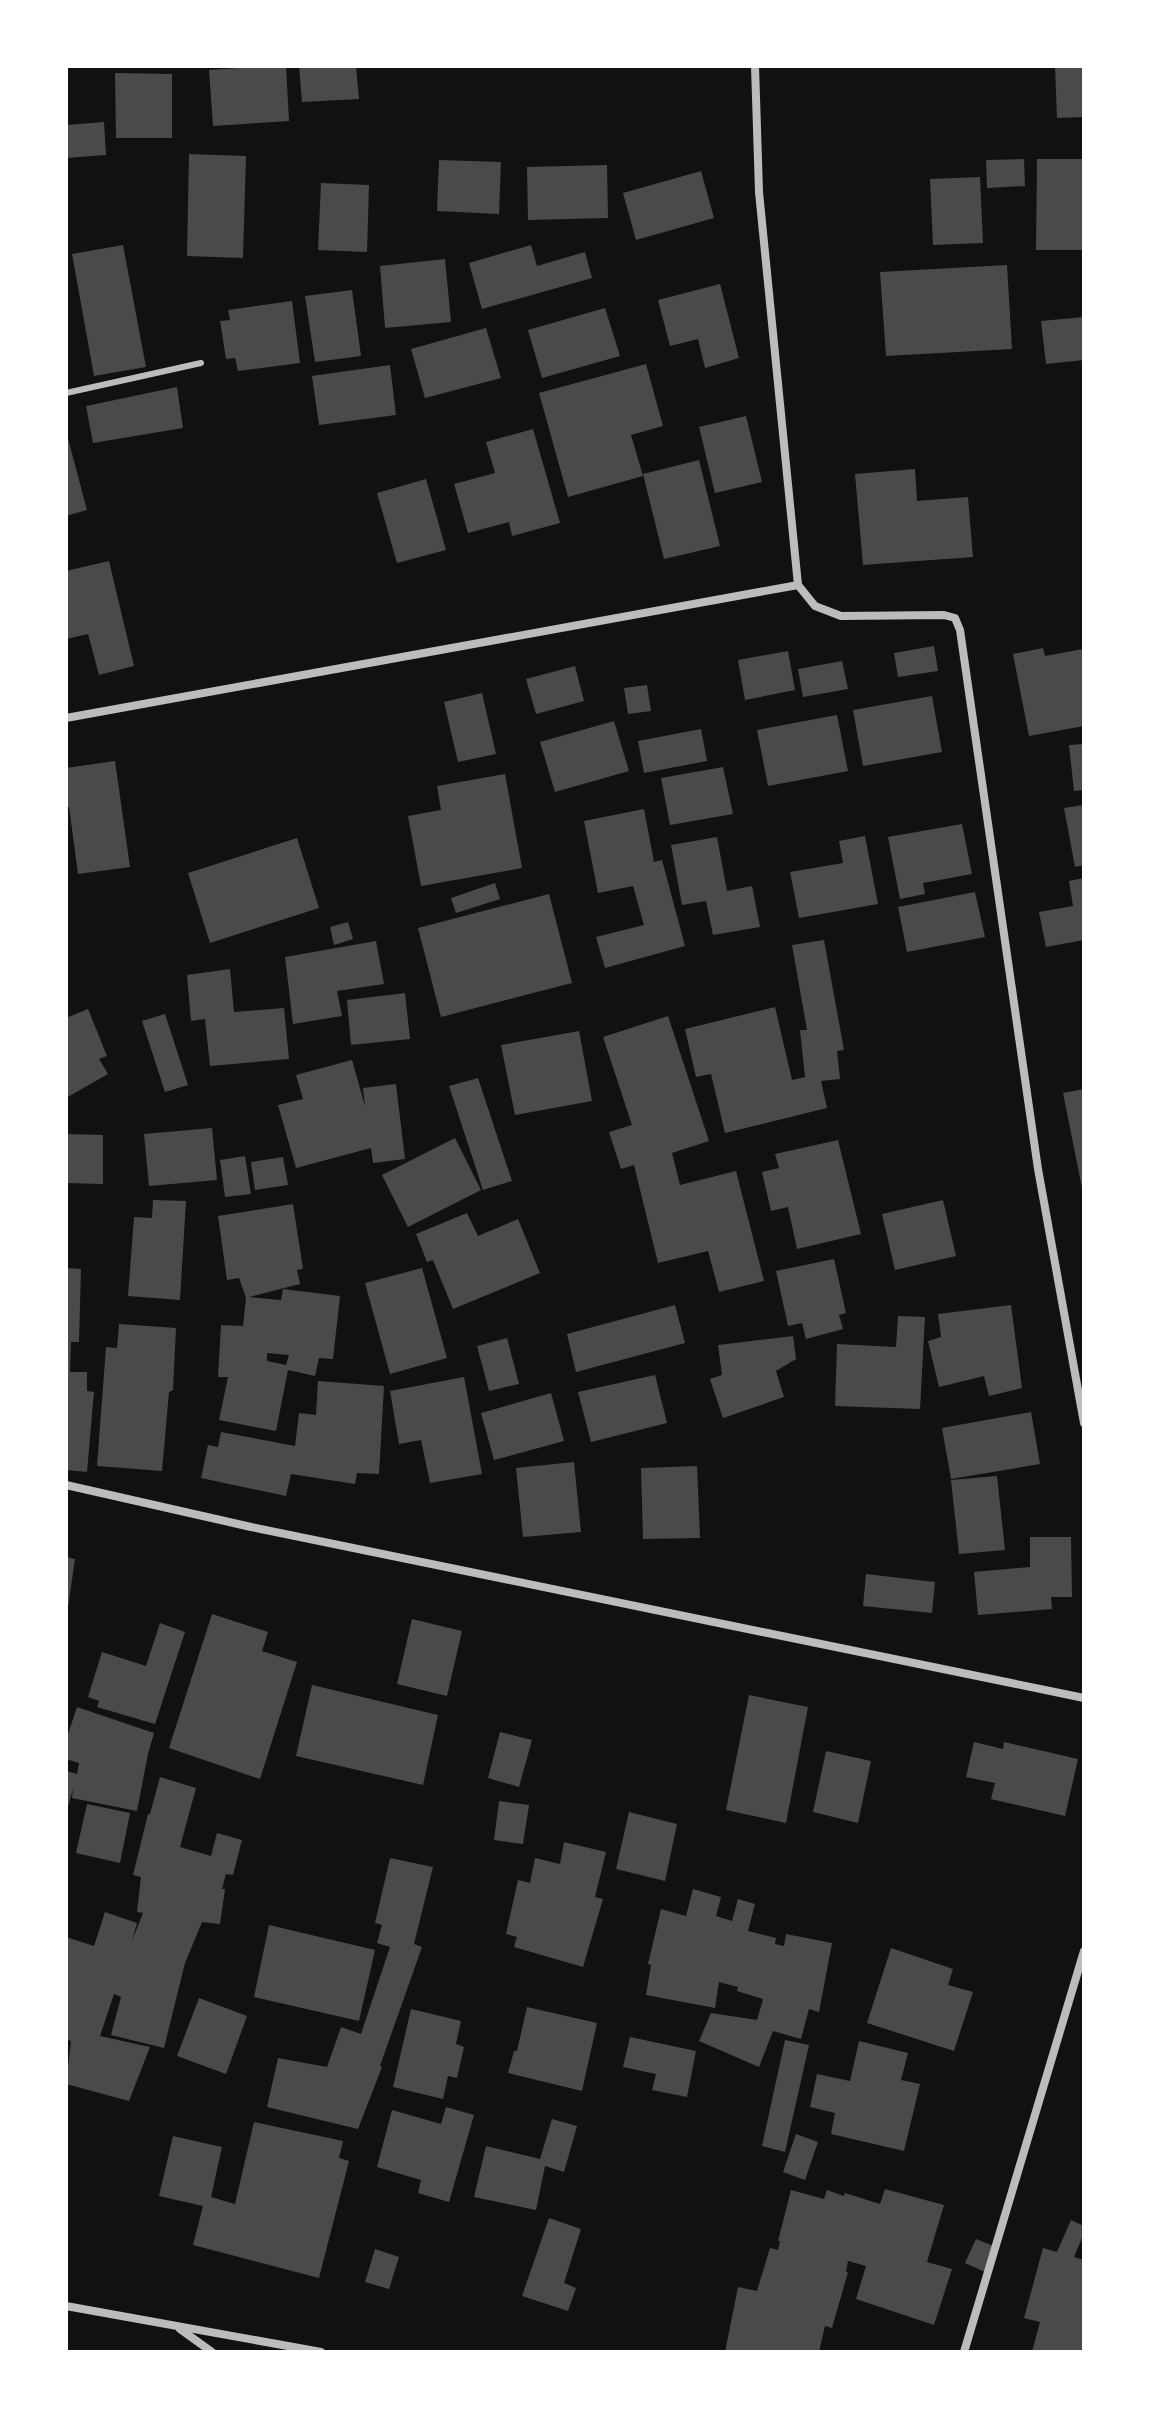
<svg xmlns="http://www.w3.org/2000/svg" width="1150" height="2418" viewBox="0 0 1150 2418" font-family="'IBM Plex Sans',sans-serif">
	<rect width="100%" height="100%" fill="#111"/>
	<g fill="#4a4a4a" fill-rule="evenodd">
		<polygon points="268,66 286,66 289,121 213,126 209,70"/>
		<polygon points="299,66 356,66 359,99 302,102"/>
		<polygon points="1055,66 1084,66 1084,117 1057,118"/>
		<polygon points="115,73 172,74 172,138 116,138"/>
		<polygon points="104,122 106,155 66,158 66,125"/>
		<polygon points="189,154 246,156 243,258 187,256"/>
		<polygon points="1024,159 1025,186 987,188 986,160"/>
		<polygon points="1037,159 1084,159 1084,250 1036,250"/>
		<polygon points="439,160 501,162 499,214 437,211"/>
		<polygon points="607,165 608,218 528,220 527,167"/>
		<polygon points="701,171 714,218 636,240 623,193"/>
		<polygon points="980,177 983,243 933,245 930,179"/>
		<polygon points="321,183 369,185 367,252 318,250"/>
		<polygon points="123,245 146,367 94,376 72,254"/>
		<polygon points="531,245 537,266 585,252 592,278 482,309 469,263"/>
		<polygon points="445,259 451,322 385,328 380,266"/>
		<polygon points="1007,265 1012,349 886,356 880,272"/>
		<polygon points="720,284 739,358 705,368 698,339 670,346 658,300"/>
		<polygon points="352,290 361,356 315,362 305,296"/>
		<polygon points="292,301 300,363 238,371 235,358 226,359 220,321 230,320 228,310"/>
		<polygon points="605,308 620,356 542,378 528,330"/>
		<polygon points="1084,317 1084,360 1046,364 1041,321"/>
		<polygon points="486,328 501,378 425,398 411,349"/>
		<polygon points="646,364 663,426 631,435 643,476 568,497 539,393"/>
		<polygon points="390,365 396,415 319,425 312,376"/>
		<polygon points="177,387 183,428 93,443 86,406"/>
		<polygon points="746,416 762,482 715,493 699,427"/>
		<polygon points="533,429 560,523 512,536 509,522 468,533 454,484 495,473 486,442"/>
		<polygon points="66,431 87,510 66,516"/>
		<polygon points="699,460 720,546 664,559 643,474"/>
		<polygon points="915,469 917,501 968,497 973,557 863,565 855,474"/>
		<polygon points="426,479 446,550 397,563 377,493"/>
		<polygon points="109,561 134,666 99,675 88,634 66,639 66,571"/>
		<polygon points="934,646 938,671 898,677 894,653"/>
		<polygon points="1043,648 1045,656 1083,649 1084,726 1029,736 1013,654"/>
		<polygon points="788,651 795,690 745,700 738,660"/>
		<polygon points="842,661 848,689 803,697 798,669"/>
		<polygon points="575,666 584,701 536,714 526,679"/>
		<polygon points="647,685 651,711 628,714 624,688"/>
		<polygon points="482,693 496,754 458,762 444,702"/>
		<polygon points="932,696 942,752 863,766 853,710"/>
		<polygon points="837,715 848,771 768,786 757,730"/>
		<polygon points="614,721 629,771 555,792 540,742"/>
		<polygon points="701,729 707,761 644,773 638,741"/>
		<polygon points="1084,744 1084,790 1074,791 1069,745"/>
		<polygon points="115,761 130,867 78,874 69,807 66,807 66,768"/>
		<polygon points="723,767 733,814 670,825 661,778"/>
		<polygon points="505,774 522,868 421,886 408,816 441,810 437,786"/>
		<polygon points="1084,805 1084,865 1075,867 1064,808"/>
		<polygon points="644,809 654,862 662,860 685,946 605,968 596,937 644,925 633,886 598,893 584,821"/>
		<polygon points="962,824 972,874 923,883 925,894 900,899 888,837"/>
		<polygon points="865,836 878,904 799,918 790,872 843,863 839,841"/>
		<polygon points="717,837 727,891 752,886 760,927 713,935 706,901 682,905 671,845"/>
		<polygon points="297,838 319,908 210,943 188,873"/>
		<polygon points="1084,878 1084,940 1046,947 1039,912 1073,906 1069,881"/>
		<polygon points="495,883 500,899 456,913 451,898"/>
		<polygon points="975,892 985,937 907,952 898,907"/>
		<polygon points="549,894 572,983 441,1017 418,928"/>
		<polygon points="348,922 353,939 334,945 330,927"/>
		<polygon points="824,940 844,1050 837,1051 840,1079 821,1081 827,1108 725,1133 711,1074 696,1077 685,1029 775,1007 792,1080 805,1077 800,1030 807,1030 792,945"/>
		<polygon points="376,941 384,984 337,991 342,1016 293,1024 285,957"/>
		<polygon points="230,969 234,1012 284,1008 289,1059 210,1066 205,1019 191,1021 187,975"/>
		<polygon points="405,993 410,1039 351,1045 347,1000"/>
		<polygon points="88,1009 107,1056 99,1059 108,1074 66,1098 66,1018"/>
		<polygon points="165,1014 188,1085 165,1092 142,1021"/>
		<polygon points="668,1016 709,1141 672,1153 680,1185 736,1171 764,1281 719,1292 708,1251 658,1263 634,1165 621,1169 609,1132 632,1125 603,1037"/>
		<polygon points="579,1031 592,1101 515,1115 501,1045"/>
		<polygon points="352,1060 365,1106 363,1088 396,1084 405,1159 373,1163 371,1148 296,1168 278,1105 303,1099 296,1075"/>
		<polygon points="478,1078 512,1181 483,1190 449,1086"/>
		<polygon points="1084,1089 1084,1193 1083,1193 1063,1093"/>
		<polygon points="212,1128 217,1180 149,1186 144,1134"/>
		<polygon points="66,1134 103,1135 103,1184 66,1183"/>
		<polygon points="455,1138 481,1190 408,1227 382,1175"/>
		<polygon points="838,1140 861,1234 797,1249 788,1207 771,1211 762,1172 779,1168 775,1154"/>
		<polygon points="245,1156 251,1194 225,1197 220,1160"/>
		<polygon points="283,1157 288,1185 255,1190 251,1162"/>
		<polygon points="153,1200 186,1201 180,1300 128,1296 134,1217 152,1218"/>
		<polygon points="943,1200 956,1256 895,1270 882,1214"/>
		<path d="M293 1204 303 1269 297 1270 300 1284 249 1297 281 1300 283 1289 340 1296 333 1359 319 1358 315 1376 288 1370 276 1431 219 1420 228 1377H218L221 1325 243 1326 246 1298 239 1278 227 1280 218 1216ZM267 1353 289 1355 286 1365 267 1361Z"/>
		<polygon points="467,1213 478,1236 518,1219 540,1273 453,1309 433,1260 427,1262 416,1234"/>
		<polygon points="834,1259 846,1313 839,1315 843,1329 806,1339 802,1323 788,1326 776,1271"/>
		<polygon points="66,1268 81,1269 79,1342 71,1342 70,1372 87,1372 87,1391 94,1392 87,1472 66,1470"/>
		<polygon points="422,1268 447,1358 390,1374 365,1283"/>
		<polygon points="675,1305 685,1343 576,1372 567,1334"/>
		<polygon points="1011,1305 1022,1388 989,1396 984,1376 939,1387 928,1341 941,1337 938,1314"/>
		<polygon points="898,1316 925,1317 920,1409 835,1406 837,1344 896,1347"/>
		<polygon points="119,1324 176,1328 173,1390 169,1392 162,1471 97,1466 106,1347 117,1348"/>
		<polygon points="793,1336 796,1359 776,1371 784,1397 723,1418 710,1379 722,1375 718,1345"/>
		<polygon points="507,1338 519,1384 489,1391 477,1346"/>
		<polygon points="655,1375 667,1423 591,1442 578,1392"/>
		<polygon points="464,1377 482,1474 430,1483 421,1440 399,1444 390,1391"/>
		<polygon points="318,1381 384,1386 379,1474 357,1473 355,1484 291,1474 286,1496 201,1478 208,1445 218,1447 221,1432 295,1446 299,1413 316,1415"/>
		<polygon points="551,1393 564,1441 494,1460 481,1413"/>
		<polygon points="1031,1412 1040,1464 951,1479 942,1428"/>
		<polygon points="574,1462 581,1532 523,1537 516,1468"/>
		<polygon points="697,1466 700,1538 643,1539 641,1468"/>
		<polygon points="997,1476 1005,1550 959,1554 951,1480"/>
		<polygon points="1030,1537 1071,1537 1072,1597 1051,1597 1052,1609 978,1615 974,1572 1030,1567"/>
		<polygon points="66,1557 75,1559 68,1607 66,1607"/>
		<polygon points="866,1574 935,1582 932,1613 863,1606"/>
		<polygon points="212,1614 268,1632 262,1651 297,1662 260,1779 169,1748"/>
		<polygon points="412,1619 462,1631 447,1696 397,1684"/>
		<polygon points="160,1623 185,1632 155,1724 97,1707 99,1701 88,1697 102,1652 146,1666"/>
		<polygon points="312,1685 438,1715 423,1785 296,1756"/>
		<polygon points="749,1695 808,1707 786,1823 726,1810"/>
		<polygon points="77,1707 154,1733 148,1754 137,1811 72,1798 73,1789 66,1813 66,1771 77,1774 79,1763 66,1759 66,1740"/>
		<polygon points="500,1732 532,1740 519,1787 488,1778"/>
		<polygon points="974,1742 1003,1749 1004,1742 1078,1759 1065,1816 991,1799 995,1783 966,1777"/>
		<polygon points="826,1751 871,1761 858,1823 813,1812"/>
		<polygon points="160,1777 196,1788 180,1847 211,1856 217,1833 242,1840 233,1875 226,1874 222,1889 225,1889 220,1924 202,1922 185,1963 164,2048 111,2035 121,1997 114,1994 100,2036 150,2047 129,2101 66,2084 71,2041 66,2039 66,1937 94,1946 105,1912 137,1923 132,1941 143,1913 137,1912 141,1877 133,1875 148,1814 150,1814"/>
		<polygon points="499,1801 529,1805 523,1844 494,1840"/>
		<polygon points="87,1804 130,1813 120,1863 76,1853"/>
		<polygon points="629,1812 677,1824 665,1881 616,1869"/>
		<polygon points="564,1842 606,1852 595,1897 603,1899 583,1967 514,1947 517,1937 506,1934 518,1880 530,1883 535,1858 560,1864"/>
		<polygon points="390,1858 433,1867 414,1944 422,1947 380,2066 382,2067 358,2129 267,2107 278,2058 327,2067 341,2027 361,2034 390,1947 377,1943 382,1925 375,1923"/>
		<polygon points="693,1889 721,1897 716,1916 732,1921 738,1899 755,1904 748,1931 776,1938 775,1944 784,1946 786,1934 832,1943 819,2012 809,2009 801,2039 773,2031 759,2067 699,2041 711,2013 757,2020 763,1999 737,1991 738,1987 719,1982 715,2008 646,1995 651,1965 648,1964 661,1909 686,1916"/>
		<polygon points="269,1925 375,1950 359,2021 254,1997"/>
		<polygon points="891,1948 953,1969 948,1985 973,1992 954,2051 867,2023"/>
		<polygon points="199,1998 247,2016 226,2074 177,2056"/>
		<polygon points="527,2007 597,2023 582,2091 508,2073 514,2051 517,2051"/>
		<polygon points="411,2009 461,2021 456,2044 464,2047 457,2078 448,2076 443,2099 393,2087"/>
		<polygon points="630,2037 696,2051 687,2097 652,2090 656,2074 623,2067"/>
		<polygon points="785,2040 809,2045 785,2152 762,2146"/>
		<polygon points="859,2041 908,2053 901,2080 920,2084 904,2151 831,2134 835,2113 810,2107 817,2074 850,2081"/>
		<polygon points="446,2107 474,2115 449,2202 418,2193 421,2180 377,2167 392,2110 441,2124"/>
		<polygon points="552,2119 577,2126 564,2172 545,2166 536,2210 474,2197 486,2146 540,2159"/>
		<polygon points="254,2122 343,2141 339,2158 349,2161 319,2278 193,2245 203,2206 159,2196 173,2136 222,2147 211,2197 235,2204"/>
		<polygon points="796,2134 818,2142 805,2180 783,2172"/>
		<polygon points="885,2189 944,2205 927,2262 952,2269 934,2325 856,2299 866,2266 848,2261 846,2272 848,2272 832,2328 825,2326 819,2352 725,2352 738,2287 757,2291 770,2248 778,2250 780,2241 778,2241 791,2190 824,2199 827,2190 844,2196 845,2193 880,2204"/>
		<polygon points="549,2218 581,2229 564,2283 576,2288 568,2311 522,2296"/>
		<polygon points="1071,2220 1084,2226 1084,2233 1074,2257 1084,2260 1084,2352 1032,2352 1040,2322 1024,2318 1043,2248 1057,2252"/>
		<polygon points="976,2239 996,2247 985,2272 965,2263"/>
		<polygon points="375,2249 399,2257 389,2289 365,2282"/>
	</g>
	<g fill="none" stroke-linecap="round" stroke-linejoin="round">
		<polyline stroke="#bcbcbc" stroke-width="6" points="66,393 201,363"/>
		<g stroke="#bcbcbc" stroke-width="8">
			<polyline points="755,66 759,192 798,585 815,606 841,616 944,615 955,618 960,630 1038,1169 1084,1423"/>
			<polyline points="66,718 798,585"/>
			<polyline points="66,1485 251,1527 1084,1698"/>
			<polyline points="66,2306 321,2352"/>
			<polyline points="180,2329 212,2352"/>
			<polyline points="964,2352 1084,1951"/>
		</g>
	</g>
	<rect width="1150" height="2418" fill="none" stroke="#ffffff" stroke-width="136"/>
</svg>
